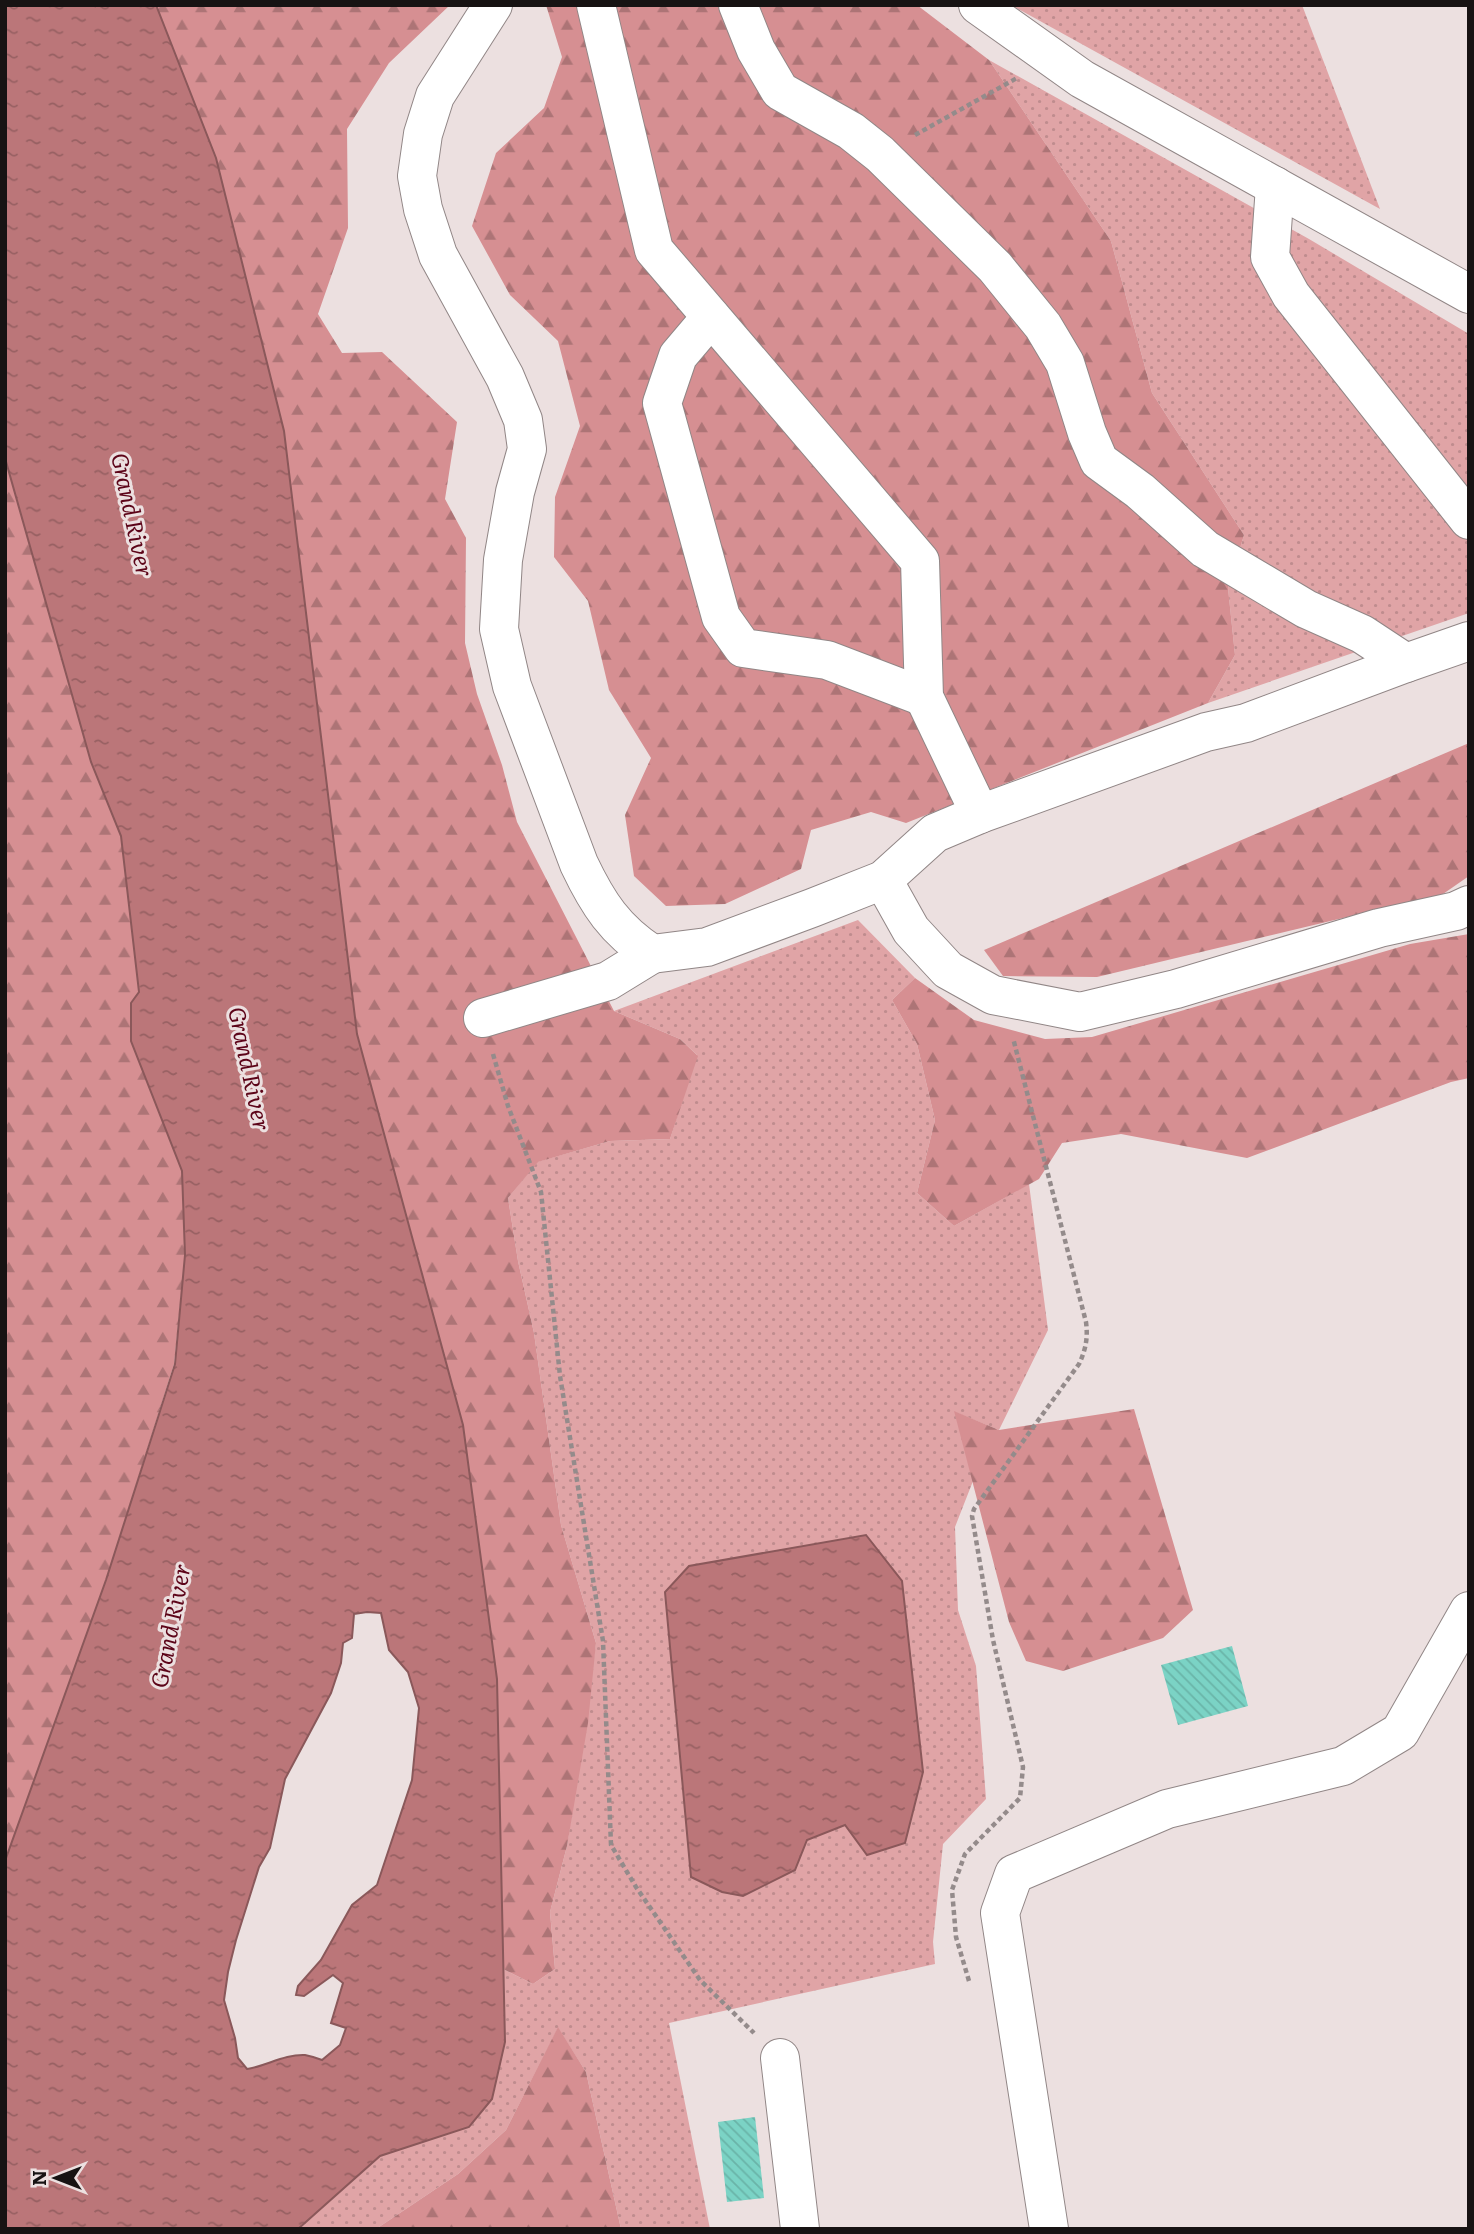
<svg xmlns="http://www.w3.org/2000/svg" width="1474" height="2234" viewBox="0 0 1474 2234" font-family="Literata,serif">
	<defs>
		<pattern id="grass-dots" width="8" height="8" patternUnits="userSpaceOnUse" patternTransform="scale(1.75)"><rect width="8" height="8" fill="#e0a4a6"/><path d="M2 2h.1M6 6h.1" fill="none" stroke="#bf8c8e" stroke-width="1.8" stroke-linecap="round"/></pattern>
		<pattern id="forest-firs" width="22" height="20" patternUnits="userSpaceOnUse" patternTransform="scale(1.75)"><rect width="22" height="20" fill="#d68f92"/><path d="M5 1l3.5 6h-7zM16 11l3.5 6h-7z" fill="#ad7476"/></pattern>
		<pattern id="water-ripples" width="26" height="14" patternUnits="userSpaceOnUse" patternTransform="scale(1.75)"><rect width="26" height="14" fill="#bb7679"/><path d="M2 4q2-2 4 0t4 0M15 11q2-2 4 0t4 0" fill="none" stroke="#976062"/></pattern>
		<pattern id="building-back-hatch" width="6" height="6" patternUnits="userSpaceOnUse" patternTransform="scale(1.75)"><rect width="6" height="6" fill="#7bd3c5"/><path d="M-1 5l2 2M0 0l6 6M5-1l2 2" fill="none" stroke="#6ab4a8"/></pattern>
	</defs>
	<rect width="100%" height="100%" fill="#ece0e0"/>
	<g fill="url(#grass-dots)" fill-rule="evenodd">
		<polygon points="1011,5 1302,5 1380,209"/>
		<polygon points="989,60 1309,239 1469,334 1469,613 1208,703 1235,655 1228,588 1244,535 1152,393 1111,241"/>
		<path d="M858 920 915 978 892 1000 917 1044 935 1120 917 1193 954 1226 1029 1184 1048 1330 999 1430 955 1412 973 1481 955 1527 958 1610 976 1666 986 1799 943 1844 933 1942 935 1964 669 2023 710 2229H621L586 2072 558 2028 506 2130 458 2174 376 2229H298L380 2155 469 2127 505 2042 503 1969 533 1984 555 1969 550 1912 567 1846 596 1643 561 1525 534 1333 518 1261 508 1198 537 1162 610 1141 670 1139 697 1055 680 1039 614 1011ZM866 1535 902 1582 923 1772 846 1825 807 1840 795 1870Z"/>
	</g>
	<g fill="url(#forest-firs)">
		<polygon points="156,5 450,5 389,63 347,129 348,228 318,314 342,353 382,352 457,422 445,499 466,538 465,643 477,694 502,765 517,822 614,1011 680,1039 698,1056 670,1139 610,1141 538,1162 508,1198 518,1261 534,1333 561,1525 596,1643 588,1723 567,1846 550,1912 555,1969 533,1984 503,1969 497,1679 463,1425 357,1034 332,837 216,158"/>
		<polygon points="546,5 917,5 989,60 1111,241 1152,393 1244,535 1228,588 1235,655 1208,703 906,823 871,812 811,830 801,869 725,904 666,906 634,876 625,815 651,758 609,690 588,601 554,557 555,497 580,426 558,341 510,295 472,226 496,153 544,108 562,57"/>
		<polygon points="5,458 91,762 121,836 139,992 131,1003 131,1041 182,1171 185,1255 174,1364 106,1580 5,1861"/>
		<polygon points="1469,743 1469,876 1443,894 1097,977 1003,976 984,950"/>
		<polygon points="1469,934 1469,1078 1451,1082 1247,1158 1121,1134 1062,1143 1039,1179 954,1226 917,1193 935,1120 917,1044 892,1000 915,978 974,1020 1045,1039 1092,1037 1410,944"/>
		<polygon points="1134,1409 1193,1610 1163,1638 1063,1671 1026,1661 1009,1622 954,1411 999,1430"/>
		<polygon points="558,2027 586,2072 621,2229 376,2229 458,2174 506,2130"/>
	</g>
	<g fill="url(#water-ripples)" stroke="#8a585a" stroke-width="2" fill-rule="evenodd">
		<path d="M5 5H156L216 158 284 431 357 1034 463 1425 497 1679 505 2042 492 2099 469 2127 380 2156 298 2229H5V1861L106 1580 175 1364 185 1255 182 1171 131 1041V1003L139 992 121 836 91 762 5 458ZM367 1612 381 1613 389 1650 408 1672 419 1708 412 1780 377 1885 352 1905 321 1960 298 1986 296 1995 304 1996 333 1975 343 1983 331 2023 346 2028 340 2045 322 2060C317 2058 310 2056 305 2055 285 2054 266 2066 247 2069L238 2058 235 2038 224 2000 228 1972 236 1940 259 1867 270 1848 285 1779 331 1693 341 1663 343 1643 352 1638 354 1614Z"/>
		<polygon points="866,1535 902,1581 923,1772 905,1843 867,1855 845,1825 807,1840 795,1870 743,1896 722,1892 691,1877 665,1592 689,1566"/>
	</g>
	<g fill="url(#building-back-hatch)">
		<polygon points="1232,1646 1248,1706 1178,1725 1161,1665"/>
		<polygon points="755,2117 764,2198 727,2202 718,2122"/>
	</g>
	<g fill="none" stroke-linecap="round" stroke-linejoin="round">
		<defs>
			<g id="minor">
				<path d="M493 5 435 96 423 134 417 176 423 209 438 255 505 377 523 420 527 449 515 492 503 560 499 629 512 686 579 864C598 904 615 930 652 954L707 947 812 908 883 880 935 833 980 814 1206 732 1246 723 1406 663"/>
				<polyline points="596,5 654,250 920,561 924,697 980,814"/>
				<polyline points="738,5 756,50 780,91 851,131 880,154 995,267 1043,326 1065,363 1087,433 1099,461 1140,491 1205,549 1306,609 1362,634 1406,663 1469,641"/>
				<polyline points="978,5 1082,79 1469,294"/>
				<polyline points="1275,186 1270,257 1291,295 1469,520"/>
				<polyline points="711,317 678,356 662,403 721,617 743,648 827,660 924,697"/>
				<polyline points="883,880 911,930 948,970 993,995 1080,1012 1176,989 1379,928 1456,911 1469,905"/>
				<polyline points="483,1018 608,981 652,954"/>
				<polyline points="780,2058 800,2229"/>
				<polyline points="1049,2229 1000,1913 1014,1874 1167,1809 1343,1766 1400,1732 1469,1611"/>
			</g>
		</defs>
		<use href="#minor" stroke="#918686" stroke-width="40"/>
		<g stroke="#948b8b" stroke-width="4.5" stroke-dasharray="5 3.5" stroke-linecap="butt">
			<polyline points="915,135 1017,78"/>
			<polyline points="493,1054 508,1106 541,1192 560,1376 603,1641 611,1845 636,1887 700,1980 754,2033"/>
			<path d="M969 1981 956 1937 952 1890 965 1854 1020 1798 1023 1767 993 1640 972 1516 974 1509 1079 1364C1086 1349 1088 1338 1086 1322L1013 1038"/>
		</g>
		<use href="#minor" stroke="#fff" stroke-width="38"/>
	</g>
	<g text-anchor="middle" stroke-width="6" stroke-linejoin="round" paint-order="stroke">
		<g font-size="23" font-style="italic" fill="#5c0418" stroke="#ece0e0">
			<text transform="translate(132 515) rotate(78)" y="8">Grand River</text>
			<text transform="translate(249 1069) rotate(78)" y="8">Grand River</text>
			<text transform="translate(171 1626) rotate(-79)" y="8">Grand River</text>
		</g>
	</g>
	<rect width="1474" height="2234" fill="none" stroke="#171313" stroke-width="14"/>
	<g transform="translate(56 2178) rotate(270)" stroke="#ece0e0" stroke-width="5" paint-order="stroke">
	<path d="M0-5L12 26L0 18L-12 26Z" fill="#171313"/>
	<text y="-10" font-size="19" font-weight="bold" text-anchor="middle" fill="#171313">N</text>
	</g>
</svg>
